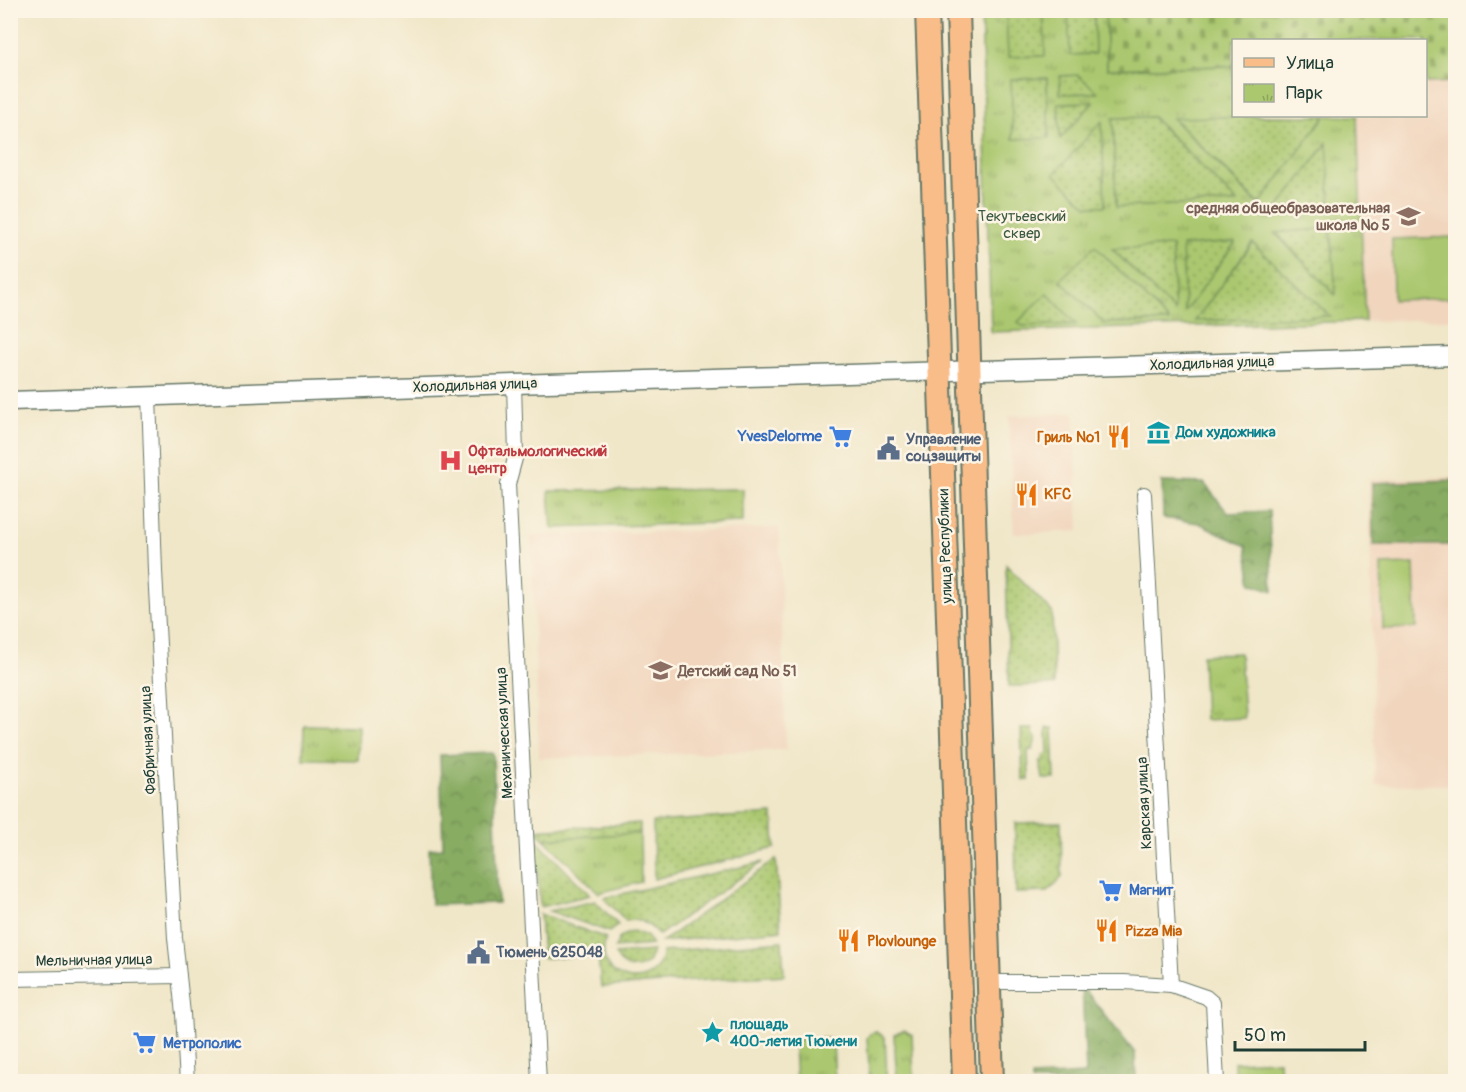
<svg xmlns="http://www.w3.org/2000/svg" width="1466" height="1092" viewBox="0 0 1466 1092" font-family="Pangolin,sans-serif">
	<defs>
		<pattern id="grass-dots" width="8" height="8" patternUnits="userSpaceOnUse" patternTransform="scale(1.5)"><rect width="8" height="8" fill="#abc86f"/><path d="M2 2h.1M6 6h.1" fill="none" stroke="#8ba45c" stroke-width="1.8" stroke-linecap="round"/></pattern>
		<pattern id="forest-crowns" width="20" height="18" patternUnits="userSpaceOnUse" patternTransform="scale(1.5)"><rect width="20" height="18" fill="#88ac62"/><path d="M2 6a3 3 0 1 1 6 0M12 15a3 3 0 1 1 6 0" fill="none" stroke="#6f8d52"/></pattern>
		<pattern id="cemetery-stones" width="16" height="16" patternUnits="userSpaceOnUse" patternTransform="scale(1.5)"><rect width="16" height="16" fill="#abc86f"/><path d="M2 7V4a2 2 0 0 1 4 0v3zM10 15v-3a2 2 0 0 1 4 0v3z" fill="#8ba45c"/></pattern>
		<pattern id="park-tufts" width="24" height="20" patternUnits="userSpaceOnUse" patternTransform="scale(1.5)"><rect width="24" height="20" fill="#abc86f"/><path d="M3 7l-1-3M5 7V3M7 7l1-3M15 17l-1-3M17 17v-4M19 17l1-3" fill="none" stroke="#8ba45c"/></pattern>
	</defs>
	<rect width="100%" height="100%" fill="#fcf5e5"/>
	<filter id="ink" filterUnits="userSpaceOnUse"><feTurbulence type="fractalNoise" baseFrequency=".0167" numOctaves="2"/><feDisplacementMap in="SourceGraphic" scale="12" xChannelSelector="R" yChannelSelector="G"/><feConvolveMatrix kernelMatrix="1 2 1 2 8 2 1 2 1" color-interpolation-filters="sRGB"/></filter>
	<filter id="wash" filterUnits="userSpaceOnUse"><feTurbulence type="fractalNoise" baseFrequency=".008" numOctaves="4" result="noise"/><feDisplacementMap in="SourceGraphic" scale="24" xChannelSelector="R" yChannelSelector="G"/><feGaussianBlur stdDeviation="1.35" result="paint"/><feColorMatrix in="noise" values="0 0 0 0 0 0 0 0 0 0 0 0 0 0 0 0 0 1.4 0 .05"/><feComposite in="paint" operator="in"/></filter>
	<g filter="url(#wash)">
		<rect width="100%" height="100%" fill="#f0e6c8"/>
		<g fill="#f1d5bd">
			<polygon points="1455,82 1455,319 1365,321 1357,116 1426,116 1426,83"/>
			<polygon points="1074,413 1079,531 1014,534 1009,416"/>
			<polygon points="1455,477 1455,785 1375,785 1369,480"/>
			<polygon points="779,528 786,750 539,758 531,536"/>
		</g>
		<g fill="url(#grass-dots)" stroke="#658252" stroke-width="1.5">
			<polygon points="1006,11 1044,11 1045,56 1007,57"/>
			<polygon points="1068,11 1094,11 1095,54 1069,55"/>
			<polygon points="1078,75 1099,93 1060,94 1059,76"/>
			<polygon points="1047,78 1049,139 1013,139 1011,79"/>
			<polygon points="1094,102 1060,140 1058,103"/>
			<polygon points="1269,116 1325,116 1260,205 1172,117"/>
			<polygon points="1152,117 1238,203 1116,207 1113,118"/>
			<polygon points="1102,120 1105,206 1087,206 1053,174"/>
			<polygon points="1328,142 1331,209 1275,212"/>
			<polygon points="1331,228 1336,296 1275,232"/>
			<polygon points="1236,242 1185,313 1181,246"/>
			<polygon points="1253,243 1331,317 1194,321"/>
			<polygon points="1095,245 1170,322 1104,323 1059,280"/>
			<polygon points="1172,246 1175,313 1111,248"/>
			<polygon points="1047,293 1077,325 1022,326 1017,322"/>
			<polygon points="1006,565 1052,612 1054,685 1009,686"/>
			<polygon points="1047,728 1053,728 1055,779 1043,779 1040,761 1043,761 1043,755 1048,754"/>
			<polygon points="1021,729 1033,729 1034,737 1036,737 1033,750 1028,750 1029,780 1023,780"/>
			<polygon points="773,814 775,848 654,879 653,822"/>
			<polygon points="1061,822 1062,877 1048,892 1016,893 1015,823"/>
			<polygon points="640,823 640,833 544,839 535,830"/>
			<polygon points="536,840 590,895 540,907"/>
			<polygon points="776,859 781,930 662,942"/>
			<path d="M763 862 659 935C651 925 640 917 626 921L604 898Z"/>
			<polygon points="595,901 618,925 609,932 549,911"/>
			<path d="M540 914 606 938C591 981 656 997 663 952L782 941 784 975 601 987 598 955 543 958Z"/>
			<polygon points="633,931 647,936 652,945 615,948 620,937"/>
			<path d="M653 951 648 963C635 972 622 969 615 954Z"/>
		</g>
		<g fill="url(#forest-crowns)" stroke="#54744b" stroke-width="1.5">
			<polygon points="1455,480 1455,545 1373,545 1372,483"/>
			<polygon points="1162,482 1204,483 1228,513 1269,511 1273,591 1252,583 1246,546 1199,523 1163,518"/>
			<polygon points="493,753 498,903 431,905 429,849 443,848 440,755"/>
			<polygon points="1082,986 1135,1053 1136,1081 1032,1082 1032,1077 1086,1074"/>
		</g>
		<polygon fill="url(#cemetery-stones)" stroke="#658252" stroke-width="1.5" points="1105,11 1455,11 1455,82 1426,83 1426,40 1234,40 1233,66 1107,69"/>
		<g fill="url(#park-tufts)" stroke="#658252" stroke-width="1.5" fill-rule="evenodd">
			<path d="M1044 10 1068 11 1070 55 1095 54 1094 11H1105L1107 69 1233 66 1234 116H1269L1172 118 1259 205 1325 116H1357L1365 321 991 332 981 11H1006L1008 57 1045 56ZM1078 75 1098 92V93L1060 94V76ZM1047 78 1049 138 1013 139 1011 79ZM1093 102V103L1060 139 1058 103ZM1153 117 1237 202V203L1116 207 1113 118ZM1102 121 1105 206H1087L1054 174ZM1327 143 1331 209 1276 212V211ZM1331 228 1336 294 1335 295 1275 233ZM1235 242V243L1185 312 1182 246ZM1252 243H1253L1330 316 1195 321ZM1095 246 1169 321V322L1104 323 1060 280ZM1172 246 1175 312 1112 249ZM1047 293 1076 324 1022 326 1018 322Z"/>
			<polygon points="743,489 743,522 552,528 549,491"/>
			<polygon points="1240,653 1244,718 1205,720 1202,655"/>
			<polygon points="304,725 359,726 358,760 303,759"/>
			<polygon points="640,833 641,882 599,893 544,839"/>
			<polygon points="904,1030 912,1035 914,1081 897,1081 894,1035"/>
			<polygon points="876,1032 885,1037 887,1081 870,1081 867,1038 870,1034"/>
			<polygon points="827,1038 833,1043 835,1081 796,1081 794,1045 799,1039"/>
			<polygon points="1279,1060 1280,1081 1235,1081 1234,1062"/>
		</g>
		<g fill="#abc86f" stroke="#658252" stroke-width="1.5">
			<polygon points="1455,237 1455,298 1393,300 1392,239"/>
			<polygon points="1414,564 1416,628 1383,629 1381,565"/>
		</g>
	</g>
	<g filter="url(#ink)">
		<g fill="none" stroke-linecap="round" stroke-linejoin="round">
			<defs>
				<g id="minor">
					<polyline points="514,384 516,455 508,484 539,1082"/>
					<polyline points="149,396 155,571 175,938 183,1014 187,1082"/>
					<polyline points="1144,494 1171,985 1206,997 1213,1003 1217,1082"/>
					<polyline points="10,979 179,976"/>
					<polyline points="988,982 1124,982 1171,985"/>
				</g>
				<polyline id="tertiary" points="10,401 514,384 1456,356"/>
				<g id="primary">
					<polyline points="927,10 964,1082"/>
					<polyline points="958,10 992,1082"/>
				</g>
			</defs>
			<use href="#minor" stroke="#687868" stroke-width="16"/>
			<use href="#tertiary" stroke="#687868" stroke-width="21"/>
			<use href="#primary" stroke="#687868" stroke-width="26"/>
			<use href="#minor" stroke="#fff" stroke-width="14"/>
			<use href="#tertiary" stroke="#fff" stroke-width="18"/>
			<use href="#primary" stroke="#f8bd89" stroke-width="22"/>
		</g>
	</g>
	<defs>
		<symbol id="school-bare" viewBox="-9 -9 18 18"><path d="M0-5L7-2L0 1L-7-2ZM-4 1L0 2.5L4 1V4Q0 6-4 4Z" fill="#8d6e63" stroke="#fcf5e5" stroke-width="2.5" paint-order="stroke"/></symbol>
		<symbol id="museum-bare" viewBox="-9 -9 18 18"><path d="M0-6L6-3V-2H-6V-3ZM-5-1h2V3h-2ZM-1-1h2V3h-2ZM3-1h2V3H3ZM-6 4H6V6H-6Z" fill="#0f9aa8" stroke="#fcf5e5" stroke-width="2.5" paint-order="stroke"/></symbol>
		<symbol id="supermarket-bare" viewBox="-9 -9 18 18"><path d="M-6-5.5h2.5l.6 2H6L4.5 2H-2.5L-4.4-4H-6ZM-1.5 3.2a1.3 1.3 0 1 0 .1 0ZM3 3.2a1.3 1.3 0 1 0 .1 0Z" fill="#3f7fe0" stroke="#fcf5e5" stroke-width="2.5" paint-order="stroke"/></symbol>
		<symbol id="restaurant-bare" viewBox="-9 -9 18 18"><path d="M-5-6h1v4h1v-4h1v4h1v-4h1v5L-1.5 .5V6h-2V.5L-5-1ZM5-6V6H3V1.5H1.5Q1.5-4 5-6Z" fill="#e8710a" stroke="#fcf5e5" stroke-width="2.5" paint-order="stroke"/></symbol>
		<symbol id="civic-bare" viewBox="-9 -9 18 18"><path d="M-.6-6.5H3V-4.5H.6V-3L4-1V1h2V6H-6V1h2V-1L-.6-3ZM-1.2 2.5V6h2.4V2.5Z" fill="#5c6f8a" stroke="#fcf5e5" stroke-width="2.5" paint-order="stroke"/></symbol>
		<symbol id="hospital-bare" viewBox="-9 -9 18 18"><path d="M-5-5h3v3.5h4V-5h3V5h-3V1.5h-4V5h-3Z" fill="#e0444e" stroke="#fcf5e5" stroke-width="2.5" paint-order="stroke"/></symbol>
		<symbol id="sight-bare" viewBox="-9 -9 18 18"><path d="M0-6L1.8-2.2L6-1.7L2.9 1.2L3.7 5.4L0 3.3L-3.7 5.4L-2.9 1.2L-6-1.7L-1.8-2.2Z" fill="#0f9aa8" stroke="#fcf5e5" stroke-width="2.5" paint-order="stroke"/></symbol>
	</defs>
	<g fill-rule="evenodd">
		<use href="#school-bare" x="1392" y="200" width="33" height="33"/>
		<use href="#museum-bare" x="1142" y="416" width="33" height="33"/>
		<use href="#supermarket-bare" x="824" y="420" width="33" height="33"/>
		<use href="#restaurant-bare" x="1102" y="420" width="33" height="33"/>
		<use href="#civic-bare" x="872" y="432" width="33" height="33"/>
		<use href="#hospital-bare" x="434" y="444" width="33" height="33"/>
		<use href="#restaurant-bare" x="1010" y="478" width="33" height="33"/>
		<use href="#school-bare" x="644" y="654" width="33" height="33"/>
		<use href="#supermarket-bare" x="1094" y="874" width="33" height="33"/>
		<use href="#restaurant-bare" x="1090" y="914" width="33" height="33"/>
		<use href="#restaurant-bare" x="832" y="924" width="33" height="33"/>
		<use href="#civic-bare" x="462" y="936" width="33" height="33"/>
		<use href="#sight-bare" x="696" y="1016" width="33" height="33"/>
		<use href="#supermarket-bare" x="128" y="1026" width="33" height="33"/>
	</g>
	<g text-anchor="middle" stroke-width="5" stroke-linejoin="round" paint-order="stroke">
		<g font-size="15" font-weight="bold" fill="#785e54" stroke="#fcf5e5" text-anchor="end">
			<text x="1390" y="213">средняя общеобразовательная<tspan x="1390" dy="17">школа № 5</tspan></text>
			<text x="678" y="676" text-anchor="start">Детский сад № 51</text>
		</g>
		<g font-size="15" fill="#3b5940" stroke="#fcf5e5">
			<text x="1022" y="221">Текутьевский<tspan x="1022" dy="17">сквер</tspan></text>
		</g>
		<g font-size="15" fill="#1f3d34" stroke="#fcf5e5">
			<text transform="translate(1212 363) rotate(-2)" y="5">Холодильная улица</text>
			<text transform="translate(475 385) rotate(-2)" y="5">Холодильная улица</text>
			<text transform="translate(945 546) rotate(-92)" y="5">улица Республики</text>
			<text transform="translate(504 733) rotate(-93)" y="5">Механическая улица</text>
			<text transform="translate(148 740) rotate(-93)" y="5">Фабричная улица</text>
			<text transform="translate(1144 803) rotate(-93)" y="5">Карская улица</text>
			<text transform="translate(94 960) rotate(-1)" y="5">Мельничная улица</text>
		</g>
		<g font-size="15" font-weight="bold" fill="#0d838f" stroke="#fcf5e5" text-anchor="start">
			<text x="1176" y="437">Дом художника</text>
			<text x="730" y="1029">площадь<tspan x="730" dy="17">400-летия Тюмени</tspan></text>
		</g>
		<g font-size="15" font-weight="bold" fill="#366cbe" stroke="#fcf5e5" text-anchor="start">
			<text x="822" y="441" text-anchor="end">YvesDelorme</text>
			<text x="1129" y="895">Магнит</text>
			<text x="163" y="1048">Метрополис</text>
		</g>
		<g font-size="15" font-weight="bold" fill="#c56008" stroke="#fcf5e5" text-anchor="start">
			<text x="1100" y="442" text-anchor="end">Гриль №1</text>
			<text x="1044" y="499">KFC</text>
			<text x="1125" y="936">Pizza Mia</text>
			<text x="867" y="946">Plovlounge</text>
		</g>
		<g font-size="15" font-weight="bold" fill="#4e5e75" stroke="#fcf5e5" text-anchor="start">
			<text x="906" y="444">Управление<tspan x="906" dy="17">соцзащиты</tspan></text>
			<text x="496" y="957">Тюмень 625048</text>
		</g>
		<g font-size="15" font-weight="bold" fill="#be3a42" stroke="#fcf5e5" text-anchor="start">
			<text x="468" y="456">Офтальмологический<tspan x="468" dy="17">центр</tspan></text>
		</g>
	</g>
	<rect width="1466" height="1092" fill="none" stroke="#fcf5e5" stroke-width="36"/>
	<rect x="1232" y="39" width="195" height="78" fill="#fcf5e5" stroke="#a4ab9e" stroke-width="1.5"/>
	<rect x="1244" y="58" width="30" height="9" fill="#f8bd89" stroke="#a4ab9e" stroke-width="1.5"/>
	<text x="1286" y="69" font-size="18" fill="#1f3d34">Улица</text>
	<rect x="1244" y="84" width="30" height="18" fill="url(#park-tufts)" stroke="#a4ab9e" stroke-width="1.5"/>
	<text x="1286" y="99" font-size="18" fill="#1f3d34">Парк</text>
	<path d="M1235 1041v9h130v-9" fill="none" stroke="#1f3d34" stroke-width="3"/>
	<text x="1244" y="1041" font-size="18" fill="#1f3d34" stroke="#fcf5e5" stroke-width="4.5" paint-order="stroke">50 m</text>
</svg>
